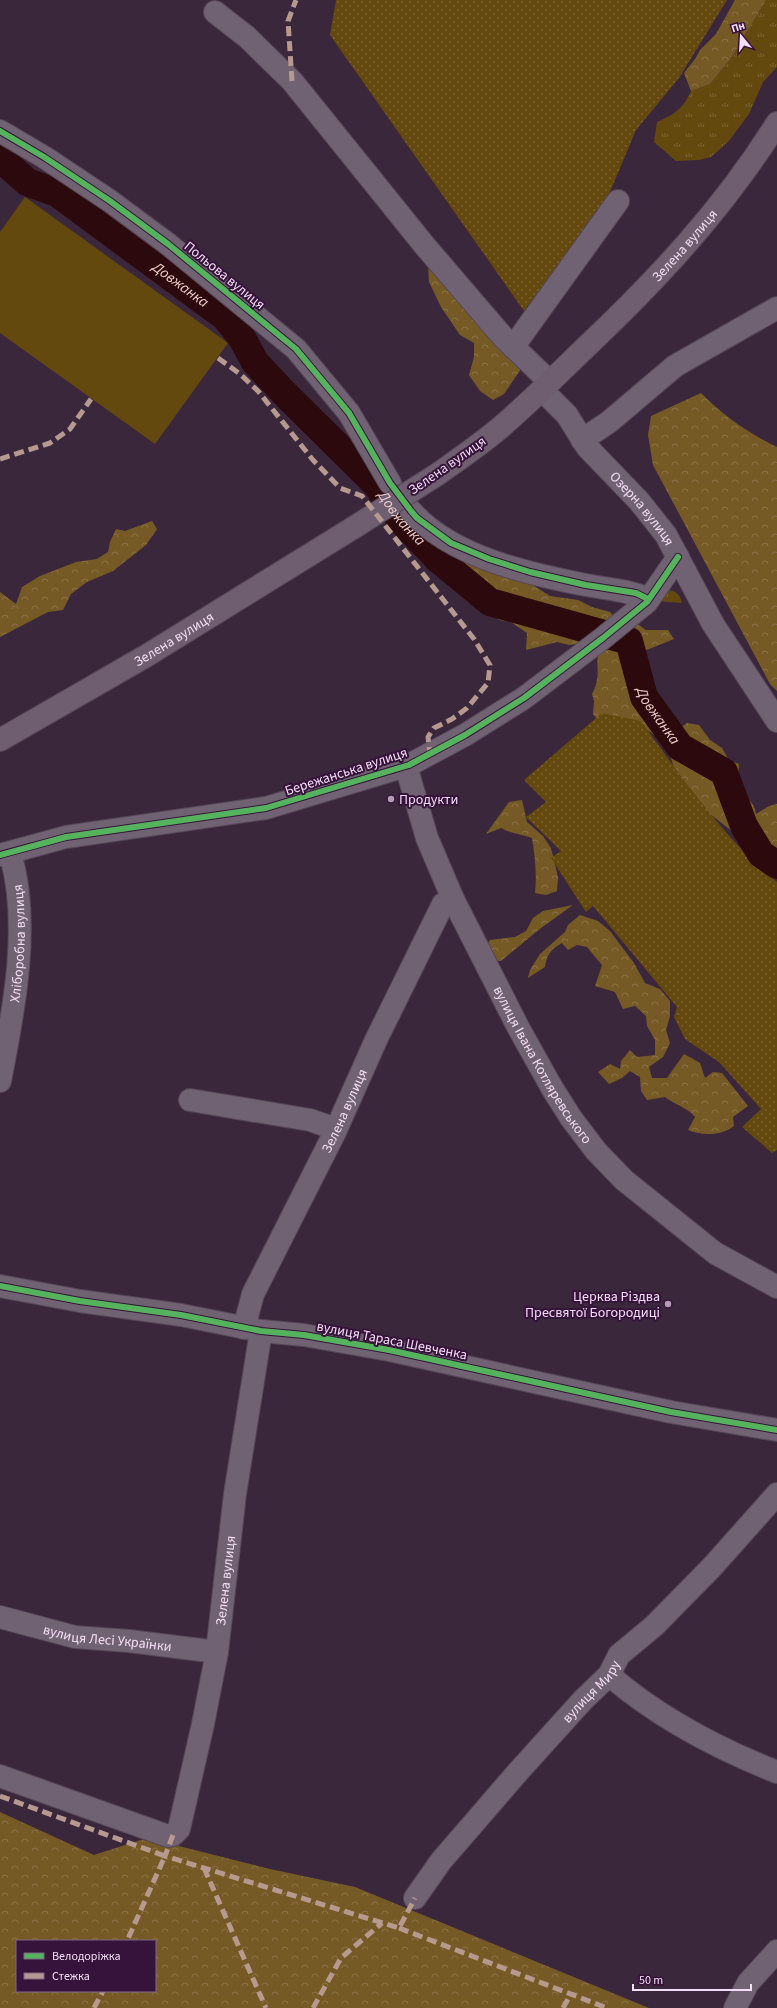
<svg xmlns="http://www.w3.org/2000/svg" width="777" height="2008" viewBox="0 0 777 2008" font-family="'Source Sans 3',sans-serif">
	<defs>
		<pattern id="grass-tufts" width="24" height="20" patternUnits="userSpaceOnUse"><rect width="24" height="20" fill="#64490f"/><path d="M3 7l-1-3M5 7V3M7 7l1-3M15 17l-1-3M17 17v-4M19 17l1-3" fill="none" stroke="#7b6333"/></pattern>
		<pattern id="forest-crowns" width="20" height="18" patternUnits="userSpaceOnUse"><rect width="20" height="18" fill="#765a26"/><path d="M2 6a3 3 0 1 1 6 0M12 15a3 3 0 1 1 6 0" fill="none" stroke="#8a7146"/></pattern>
		<pattern id="garden-dots" width="8" height="8" patternUnits="userSpaceOnUse"><rect width="8" height="8" fill="#64490f"/><path d="M2 2h.1M6 6h.1" fill="none" stroke="#7b6333" stroke-width="1.8" stroke-linecap="round"/></pattern>
	</defs>
	<rect width="100%" height="100%" fill="#3a273c"/>
	<g fill="url(#grass-tufts)">
		<path d="M766 0H777V67L763 82 749 114 728 142 711 157 699 160 676 161 654 142 657 122C675 114 683 109 691 91L710 84 732 57Z"/>
		<path d="M668 590C677 591 680 595 682 603L656 601Z"/>
	</g>
	<g fill="url(#forest-crowns)" fill-rule="evenodd">
		<polygon points="735,0 766,0 732,57 710,84 691,91 684,73 695,59 700,50 716,34"/>
		<polygon points="428,264 521,369 504,394 493,400 480,391 469,375 474,357 474,343 460,335 441,307 429,282"/>
		<path d="M701 393C721 414 751 435 777 447V691L770 684 653 465 648 435 651 416Z"/>
		<path d="M421 507 427 510 430 520 550 596 578 600 592 607 610 612 616 619 583 643 569 645 557 642 526 650 527 633 511 622 499 620 491 612V597L484 590C460 590 459 587 443 570 422 569 412 552 402 534L407 517Z"/>
		<polygon points="152,521 157,529 146,545 113,571 87,582 71,594 63,610 48,612 0,637 0,592 16,604 22,587 40,576 76,562 97,559 108,552 110,542 116,529 125,531"/>
		<path d="M632 620 646 630H668L674 639 644 651 645 666 636 685 651 696 659 711 675 732 687 723 699 725 710 740 722 748 729 760 739 764C738 776 737 785 745 795 751 804 754 802 756 814L769 806 777 804V872L775 873 758 870 742 858V844L733 832 682 792 670 755 660 739 639 724 597 719 593 714 594 701 592 694C608 665 580 653 624 636Z"/>
		<path d="M522 800 527 822 543 836 551 848 558 877 557 891 546 895 535 893C537 874 535 857 532 838 521 834 511 834 501 828L486 834 509 802Z"/>
		<polygon points="573,905 541,928 501,961 488,961 483,951 490,940 515,937 526,931 533,918 543,911"/>
		<path d="M580 915 598 921 610 931 634 963 645 983 660 989 670 1001V1016L666 1030 670 1043 663 1057 649 1067 652 1078H667L684 1054 700 1063 705 1078 713 1072 722 1073 748 1106 733 1117 734 1126C721 1136 703 1136 688 1130L695 1117C687 1107 675 1105 665 1097L647 1100 641 1091 640 1077 630 1071 622 1078 609 1084 598 1072 610 1064 620 1069 621 1061 630 1050 637 1057 655 1055V1040L647 1026 646 1016 635 1006 623 1009 615 992 595 986 602 965 587 947 577 945 568 950 562 943C551 949 547 954 545 967L528 978 530 970 540 954 565 932 568 925Z"/>
		<path d="M0 1812 94 1855 147 1838 270 1869 355 1887 649 2008H0ZM17 1941H155V1991H17Z"/>
	</g>
	<g fill="url(#garden-dots)">
		<polygon points="336,0 727,0 679,78 636,130 607,199 524,311 330,35"/>
		<path d="M602 713 641 721C680 775 725 840 777 882V1150L772 1153 742 1127 761 1109 719 1062 685 1039 674 1017 677 1007 593 906 586 912 551 858 561 851 526 817 546 802 524 780Z"/>
	</g>
	<polygon fill="#64490f" points="25,197 228,343 155,444 0,333 0,232"/>
	<g fill="none" stroke-linecap="round" stroke-linejoin="round">
		<path stroke="#2b090c" stroke-width="28" id="s1" d="M0 158 27 182 57 193 225 317 242 338 255 362 284 393 377 485 399 518 439 560 490 602 629 641 644 697 680 747 724 772 744 826 761 854 777 865"/>
		<defs>
			<g id="minor">
				<polyline points="215,12 247,37 292,81 425,246 503,337 550,382"/>
				<polyline points="0,131 44,157 110,201 168,244 296,349 349,413 390,483"/>
				<polyline points="513,347 618,201"/>
				<path id="s2" d="M542 390 567 415 587 447 639 501 666 535 713 624 777 721"/>
				<polyline points="582,440 609,422 675,366 777,308"/>
				<path d="M411 511C451 557 529 574 586 585 607 589 629 590 648 599"/>
				<path id="s3" d="M406 766 427 838 453 899 518 1027 552 1088 571 1118 596 1151 624 1180 715 1253 777 1287"/>
				<polyline points="0,855 66,837 266,808 409,765 465,735 524,698 603,638 647,602 678,557"/>
				<path id="s4" d="M0 1081C14 1010 31 923 10 853"/>
				<polyline points="190,1100 310,1120 336,1129"/>
				<polyline points="0,1286 80,1301 181,1315 261,1331 304,1335 389,1350 671,1412 777,1430"/>
				<path id="s5" d="M244 1328 253 1294 335 1132 376 1040 443 904 453 899"/>
				<path id="s6" d="M0 1617 75 1637 129 1641 217 1652"/>
				<path d="M609 1675C659 1718 716 1748 777 1772"/>
				<path id="s7" d="M0 1776 168 1836 173 1835 179 1829 203 1724 217 1652 235 1494 261 1331"/>
				<path id="s8" d="M415 1898 441 1861 517 1773 583 1700 609 1675 619 1655 654 1626 712 1567 777 1494"/>
				<polyline points="735,2008 748,1983 777,1951"/>
			</g>
			<g id="highway">
				<path id="s9" d="M438 474C459 459 481 444 501 427 530 402 557 375 585 348 657 280 724 208 777 123"/>
				<path id="s10" d="M0 740 146 656 353 528"/>
			</g>
		</defs>
		<use href="#minor" stroke="#564658" stroke-width="24"/>
		<use href="#highway" stroke="#564658" stroke-width="24"/>
		<use href="#minor" stroke="#706272" stroke-width="22"/>
		<use href="#highway" stroke="#6e5e6f" stroke-width="22"/>
		<defs>
			<polyline id="highway-bridge" points="353,528 438,474"/>
		</defs>
		<use href="#highway-bridge" stroke="#564658" stroke-width="24" stroke-linecap="butt"/>
		<use href="#highway-bridge" stroke="#6e5e6f" stroke-width="22"/>
		<g stroke="#b69a8f" stroke-width="5" stroke-dasharray="10 5" stroke-linecap="butt">
			<polyline points="292,81 288,21 296,0"/>
			<polyline points="218,358 240,374 258,391 313,460 340,488 362,496 474,639 490,665 488,683 467,708 452,719 434,728 428,737 430,754"/>
			<polyline points="0,459 50,443 70,429 91,399"/>
			<polyline points="0,1796 165,1856 127,1941"/>
			<polyline points="173,1835 165,1856 399,1928 415,1898"/>
			<polyline points="204,1868 266,2008"/>
			<polyline points="399,1928 607,2008"/>
			<polyline points="94,2008 103,1991"/>
			<polyline points="313,2008 341,1958 382,1923"/>
			<polyline points="563,2008 571,1994"/>
		</g>
		<defs>
			<g id="cycleway">
				<polyline points="0,131 44,157 110,201 168,244 296,349 349,413 390,483 411,511 417,518 451,543 489,559 530,572 586,585 636,593 648,599"/>
				<polyline points="0,855 66,837 266,808 409,765 465,735 524,698 603,638 647,602 678,557"/>
				<polyline points="0,1286 80,1301 181,1315 261,1331 304,1335 389,1350 671,1412 777,1430"/>
			</g>
		</defs>
		<use href="#cycleway" stroke="#36133a" stroke-width="8"/>
		<use href="#cycleway" stroke="#56b35d" stroke-width="6"/>
	</g>
	<g fill="#b39db5" stroke="#36133a" stroke-width="1.5">
		<circle cx="391" cy="799" r="4"/>
		<circle cx="668" cy="1304" r="4"/>
	</g>
	<g text-anchor="middle" stroke-width="4" stroke-linejoin="round" paint-order="stroke">
		<g font-size="14" fill="#f4ddf6" stroke="#36133a">
			<text dy="5" stroke="none"><textPath href="#s9" startOffset="337">Зелена вулиця</textPath></text>
			<text transform="translate(225 275) rotate(39)" y="5">Польова вулиця</text>
			<text transform="translate(447 465) rotate(-35)" y="5">Зелена вулиця</text>
			<text dy="5" stroke="none"><textPath href="#s2" startOffset="156">Озерна вулиця</textPath></text>
			<text dy="5" stroke="none"><textPath href="#s10" startOffset="201">Зелена вулиця</textPath></text>
			<text transform="translate(346 771) rotate(-18)" y="5">Бережанська вулиця</text>
			<text dy="5" stroke="none"><textPath href="#s4" startOffset="139">Хліборобна вулиця</textPath></text>
			<text dy="5" stroke="none"><textPath href="#s3" startOffset="330">вулиця Івана Котляревського</textPath></text>
			<text dy="5" stroke="none"><textPath href="#s5" startOffset="240">Зелена вулиця</textPath></text>
			<text transform="translate(392 1340) rotate(11)" y="5">вулиця Тараса Шевченка</text>
			<text dy="5" stroke="none"><textPath href="#s7" startOffset="445">Зелена вулиця</textPath></text>
			<text dy="5" stroke="none"><textPath href="#s6" startOffset="110">вулиця Лесі Українки</textPath></text>
			<text dy="5" stroke="none"><textPath href="#s8" startOffset="272">вулиця Миру</textPath></text>
		</g>
		<g font-size="14" fill="#f4ddf6" stroke="#36133a" text-anchor="start">
			<text x="399" y="804">Продукти</text>
			<text x="660" y="1301" text-anchor="end">Церква Різдва<tspan x="660" dy="16">Пресвятої Богородиці</tspan></text>
		</g>
		<g font-size="15" font-style="italic" fill="#eccdca" stroke="#36133a">
			<text dy="5" stroke="none"><textPath href="#s1" startOffset="222">Довжанка</textPath></text>
			<text dy="5" stroke="none"><textPath href="#s1" startOffset="546">Довжанка</textPath></text>
			<text dy="5" stroke="none"><textPath href="#s1" startOffset="894">Довжанка</textPath></text>
		</g>
	</g>
	<rect x="16" y="1940" width="140" height="52" fill="#36133a" stroke="#826485"/>
	<rect x="24" y="1953" width="20" height="6" fill="#56b35d" stroke="#826485"/>
	<text x="52" y="1960" font-size="12" fill="#f4ddf6">Велодоріжка</text>
	<rect x="24" y="1973" width="20" height="6" fill="#b69a8f" stroke="#826485"/>
	<text x="52" y="1980" font-size="12" fill="#f4ddf6">Стежка</text>
	<g transform="translate(741 36) rotate(342)" stroke="#36133a" stroke-width="3" paint-order="stroke">
	<path d="M0-3L7 15L0 10L-7 15Z" fill="#f4ddf6"/>
	<text y="-6" font-size="11" font-weight="bold" text-anchor="middle" fill="#f4ddf6">Пн</text>
	</g>
	<path d="M633 1984v6h118v-6" fill="none" stroke="#f4ddf6" stroke-width="2"/>
	<text x="639" y="1984" font-size="12" fill="#f4ddf6" stroke="#36133a" stroke-width="3" paint-order="stroke">50 m</text>
</svg>
